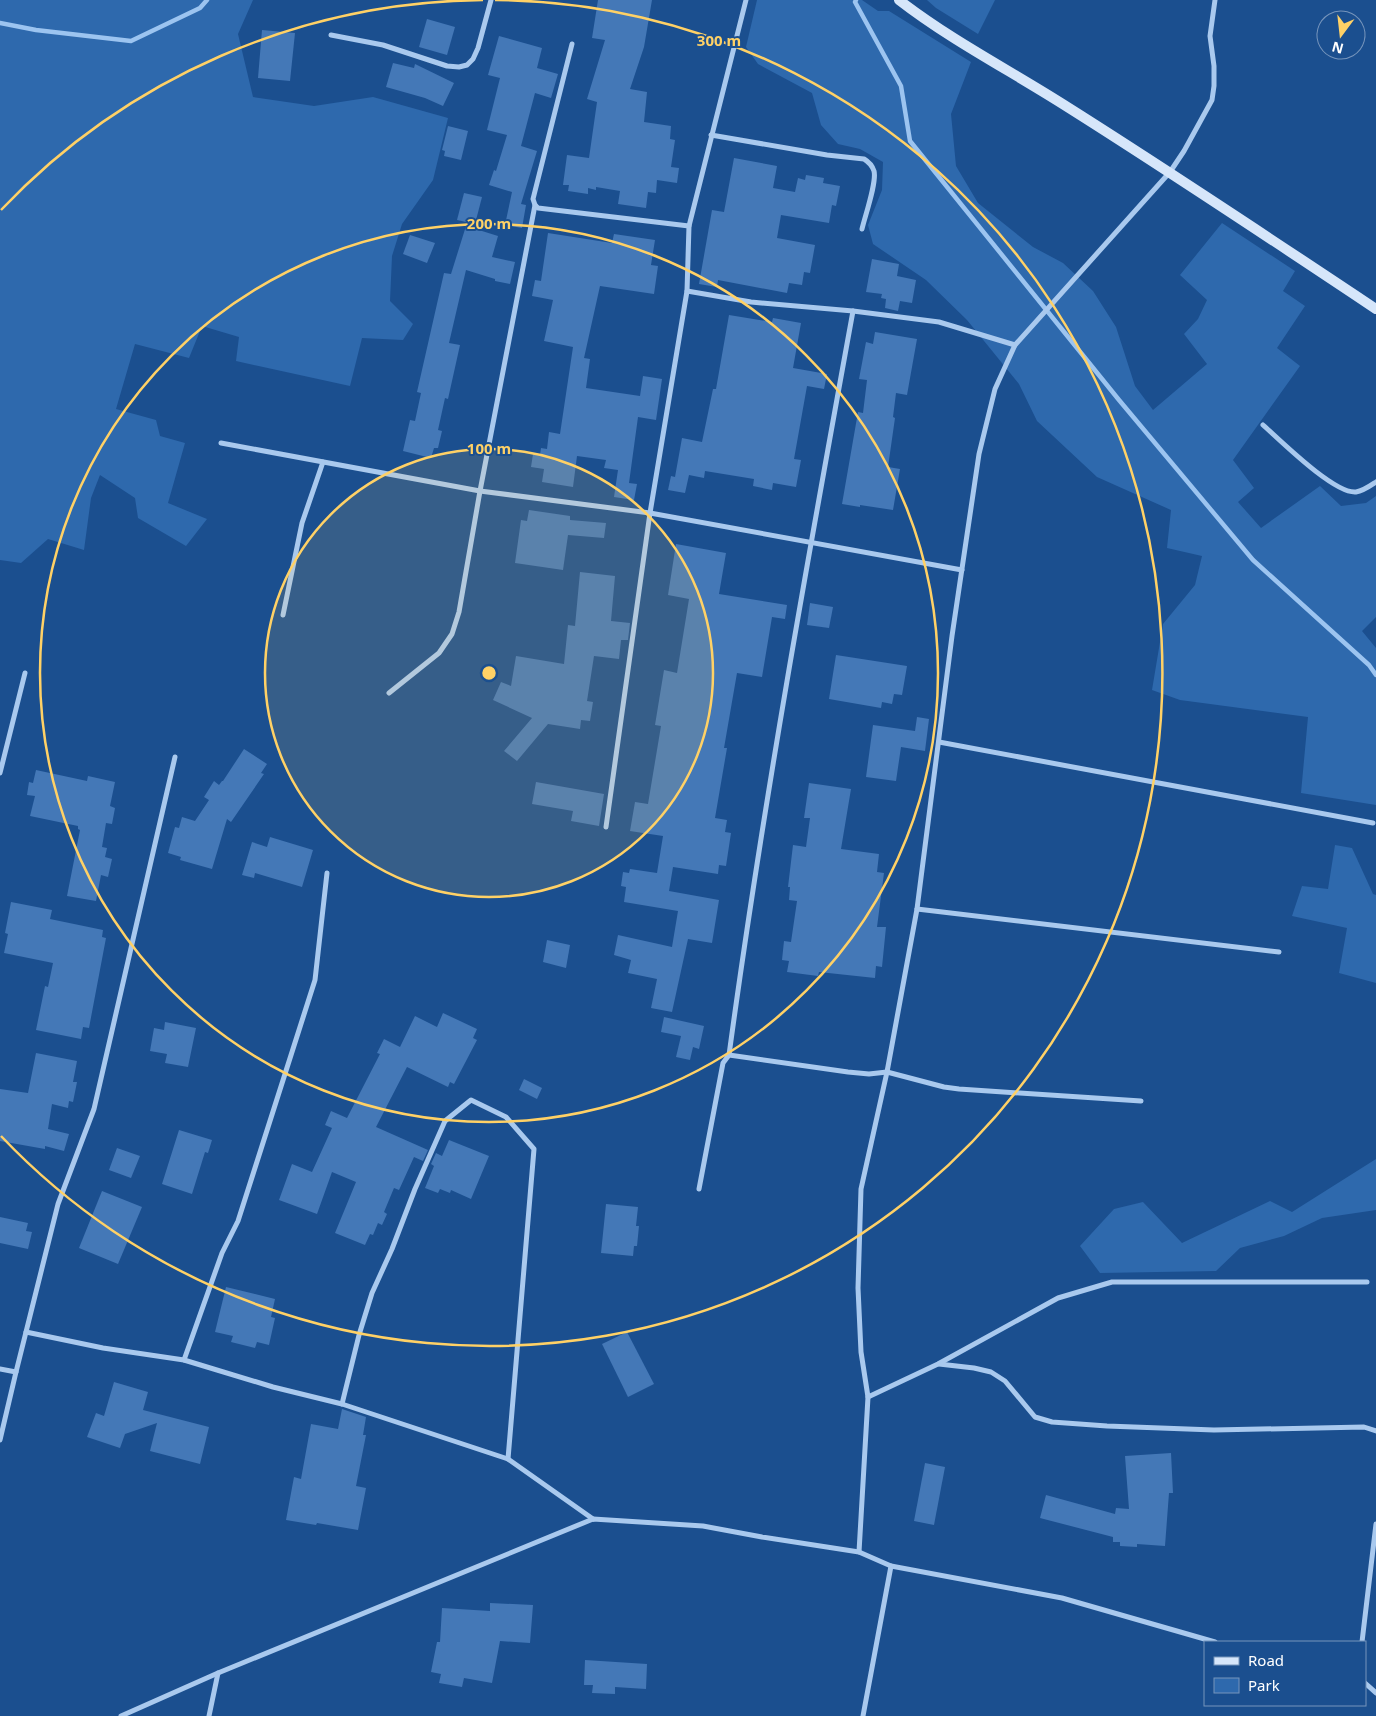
<svg xmlns="http://www.w3.org/2000/svg" width="1376" height="1716" viewBox="0 0 1376 1716" font-family="'Noto Sans',sans-serif">
	<rect width="100%" height="100%" fill="#1b4f8f"/>
	<g fill="#2e69ad">
		<polygon points="0,0 253,0 238,34 253,97 314,106 373,97 448,118 433,180 402,224 392,256 390,301 413,324 403,340 362,338 350,386 236,361 239,337 202,326 189,358 135,344 116,409 156,420 160,436 185,443 168,503 207,519 186,546 138,518 135,498 100,475 91,498 84,550 48,539 21,563 0,560"/>
		<polygon points="757,0 862,0 878,11 889,11 971,62 951,114 956,166 978,203 1033,247 1063,263 1093,291 1116,327 1135,386 1153,410 1207,364 1184,334 1198,319 1207,300 1180,275 1222,223 1295,271 1283,291 1305,306 1277,348 1300,366 1233,460 1254,488 1238,502 1261,528 1320,486 1341,506 1366,503 1376,496 1376,617 1362,631 1376,648 1376,805 1301,793 1308,717 1180,700 1152,690 1163,624 1195,585 1202,556 1167,548 1171,510 1097,477 1037,421 1019,384 967,320 926,280 873,244 868,225 882,190 883,162 860,149 838,144 821,125 812,93 758,64 746,47"/>
		<polygon points="927,0 995,0 978,34 936,8"/>
		<polygon points="1335,845 1352,848 1373,894 1376,895 1376,983 1339,973 1347,928 1292,916 1302,886 1328,889"/>
		<polygon points="1376,1159 1376,1210 1322,1218 1284,1236 1240,1248 1216,1271 1100,1273 1080,1246 1114,1209 1143,1202 1182,1243 1270,1201 1292,1212"/>
	</g>
	<g fill="none" stroke-linecap="round" stroke-linejoin="round">
		<g stroke="#9cc4f0" stroke-width="4.5">
			<polyline points="856,0 855,2 901,86 910,141 1119,400 1253,560 1369,665 1376,675"/>
			<polyline points="0,23 36,30 131,41 200,8 207,0"/>
		</g>
	</g>
	<g fill="#4478b7">
		<polygon points="598,0 652,0 644,47 630,89 647,92 644,122 671,126 670,139 675,140 671,167 679,168 677,183 657,180 656,193 648,192 646,208 618,204 620,191 596,187 596,190 588,188 588,194 568,191 569,185 563,185 567,155 589,158 597,102 587,99 605,40 592,38"/>
		<polygon points="427,19 455,27 447,55 419,47"/>
		<polygon points="262,30 295,33 290,81 258,78"/>
		<polygon points="499,36 542,48 537,68 558,74 551,98 535,93 521,146 537,151 521,204 526,205 522,228 505,225 512,192 489,185 494,170 496,171 507,135 487,130 500,78 488,75"/>
		<polygon points="393,63 414,68 415,64 454,83 443,106 425,98 386,87"/>
		<polygon points="448,126 468,131 461,160 444,156 445,151 442,150"/>
		<polygon points="734,158 777,166 773,188 795,192 798,178 805,180 806,175 824,178 823,183 840,186 836,206 832,205 829,223 781,215 777,238 815,245 810,273 804,272 802,285 789,283 787,293 718,280 717,287 699,284 712,210 724,212"/>
		<polygon points="464,193 482,197 475,224 457,220"/>
		<polygon points="466,226 498,236 492,257 515,262 510,284 495,281 495,279 466,270 449,343 460,345 448,399 445,398 438,430 442,431 438,448 434,448 431,458 403,451 410,420 415,421 421,393 417,392 444,273 451,274"/>
		<polygon points="548,233 612,243 614,234 655,240 651,265 658,266 654,294 600,286 584,358 590,359 586,388 640,396 643,376 662,379 656,420 638,417 629,483 637,484 634,500 614,497 618,470 604,468 606,460 577,456 573,487 542,482 544,469 531,467 533,454 540,455 541,448 547,449 549,432 560,434 573,347 544,341 553,300 532,296 535,280 541,281"/>
		<polygon points="410,235 435,243 427,263 403,254"/>
		<polygon points="872,259 899,264 897,276 916,280 912,303 900,301 898,311 885,308 886,299 881,298 882,294 866,292"/>
		<polygon points="729,315 772,322 773,318 801,323 793,368 827,374 824,389 807,386 794,459 801,460 796,487 773,483 772,490 753,486 754,479 705,471 704,478 689,475 685,493 668,490 671,476 675,477 682,438 702,442 713,389 716,389"/>
		<polygon points="875,332 917,339 907,395 896,393 893,417 895,418 888,467 900,469 893,510 860,505 860,507 842,504 858,412 863,413 867,380 859,379 866,342 873,344"/>
		<polygon points="529,510 570,516 570,520 606,523 604,538 568,535 563,570 515,563 521,520 527,521"/>
		<polygon points="676,544 726,553 719,594 787,605 785,619 772,617 762,677 737,673 724,748 727,748 715,818 727,820 725,832 731,833 726,866 719,865 718,874 673,867 669,891 719,900 712,943 688,939 672,1012 651,1008 657,979 628,973 631,960 614,955 618,935 672,947 678,911 624,902 626,887 621,886 623,872 629,873 630,869 657,873 663,836 630,831 635,802 648,804 661,726 655,725 664,670 677,673 689,599 668,595"/>
		<polygon points="580,572 615,576 611,621 630,623 628,640 621,640 619,659 594,656 587,701 593,702 590,721 581,720 580,729 548,724 517,761 504,751 532,718 493,700 501,682 511,686 516,656 564,664 568,625 575,626"/>
		<polygon points="810,603 833,607 829,628 807,625"/>
		<polygon points="836,655 907,666 902,695 894,694 892,704 882,702 881,708 829,699"/>
		<polygon points="917,717 929,719 925,751 901,747 896,781 866,777 873,725 915,731"/>
		<polygon points="244,749 267,764 261,773 264,774 231,822 227,819 212,869 180,860 181,857 168,853 175,827 179,828 182,817 195,821 209,800 204,797 214,781 219,785 222,781 223,781"/>
		<polygon points="36,770 87,781 88,776 115,782 110,806 115,808 112,824 106,823 102,847 107,848 105,857 112,859 108,877 101,875 96,901 67,896 80,830 78,829 78,826 30,816 35,796 27,795 29,782 33,783"/>
		<polygon points="536,782 604,794 599,826 571,821 573,811 532,804"/>
		<polygon points="809,783 851,789 841,849 879,854 877,872 884,873 877,927 886,927 882,967 876,966 875,978 819,972 818,976 787,972 789,961 782,960 784,941 791,942 797,901 789,900 790,887 788,887 793,845 806,847 810,818 804,818"/>
		<polygon points="270,837 313,850 302,887 255,873 254,878 242,875 252,842 267,847"/>
		<polygon points="11,902 52,910 50,919 103,930 102,937 106,938 89,1028 83,1027 81,1039 36,1030 45,986 48,987 53,963 4,953 8,934 5,933"/>
		<polygon points="547,940 570,945 566,968 543,962"/>
		<polygon points="443,1013 477,1029 473,1038 477,1040 454,1084 450,1082 448,1087 407,1067 376,1127 428,1150 423,1161 414,1157 399,1190 394,1188 384,1212 387,1214 382,1225 378,1223 373,1235 370,1234 365,1245 335,1233 356,1182 332,1172 317,1214 279,1200 292,1164 312,1172 332,1128 325,1125 331,1111 347,1118 380,1054 377,1053 384,1039 400,1047 415,1016 437,1027"/>
		<polygon points="664,1017 704,1026 699,1049 693,1047 690,1060 676,1057 681,1036 661,1032"/>
		<polygon points="165,1022 196,1028 188,1067 165,1063 167,1054 150,1051 154,1028 164,1030"/>
		<polygon points="36,1053 77,1061 73,1082 77,1082 73,1102 69,1101 68,1108 52,1104 48,1129 69,1134 64,1151 45,1146 45,1149 0,1141 0,1089 28,1093"/>
		<polygon points="524,1079 542,1088 537,1099 519,1090"/>
		<polygon points="179,1130 212,1140 208,1153 205,1152 192,1194 162,1184"/>
		<polygon points="449,1140 489,1156 471,1199 451,1190 450,1193 440,1189 438,1193 425,1188 434,1166 431,1164 436,1153 442,1156"/>
		<polygon points="117,1148 140,1156 131,1178 109,1170"/>
		<polygon points="102,1191 142,1207 118,1264 79,1248"/>
		<polygon points="606,1204 638,1207 636,1226 639,1226 637,1246 634,1246 633,1256 601,1253"/>
		<polygon points="0,1217 28,1223 26,1231 32,1232 28,1249 0,1243"/>
		<polygon points="226,1287 275,1299 271,1317 275,1318 269,1345 257,1342 255,1348 231,1342 233,1336 215,1332"/>
		<polygon points="627,1332 654,1384 628,1397 602,1344"/>
		<polygon points="114,1382 148,1392 143,1410 209,1427 200,1464 150,1451 157,1423 125,1434 120,1448 87,1437 96,1413 104,1416"/>
		<polygon points="342,1409 366,1417 363,1435 366,1435 356,1486 366,1488 358,1530 317,1523 316,1525 286,1520 294,1477 301,1479 311,1424 338,1429"/>
		<polygon points="1171,1453 1173,1493 1169,1493 1165,1546 1137,1544 1137,1547 1120,1546 1120,1542 1113,1542 1113,1537 1040,1518 1046,1495 1115,1514 1116,1508 1129,1509 1125,1456"/>
		<polygon points="925,1463 945,1467 934,1525 914,1521"/>
		<polygon points="490,1603 533,1605 530,1643 500,1641 492,1683 464,1678 462,1687 439,1683 441,1674 431,1672 437,1642 440,1642 442,1608 490,1611"/>
		<polygon points="585,1660 647,1664 646,1689 615,1687 615,1694 592,1693 593,1685 584,1685"/>
	</g>
	<g fill="none" stroke-linecap="round" stroke-linejoin="round">
		<g stroke="#a9c9ee" stroke-width="5">
			<polyline points="331,35 383,45 447,66 459,67 467,65 473,59 478,48 491,0"/>
			<path d="M711 135 827 155 864 159C869 162 872 165 874 171 877 182 865 216 862 229"/>
			<polyline points="535,205 538,208 689,226"/>
			<polyline points="687,291 751,302 853,311 939,322 1015,345"/>
			<path d="M1263 425C1280 440 1334 494 1356 492 1363 491 1370 486 1376 482"/>
			<polyline points="221,443 480,491 650,513 962,570"/>
			<polyline points="283,615 302,523 323,462"/>
			<polyline points="389,693 439,653 452,634 459,612 480,491 535,205 533,199 572,44"/>
			<polyline points="939,742 1373,823"/>
			<polyline points="0,773 25,673"/>
			<polyline points="606,827 650,513 687,291 689,226 746,0"/>
			<polyline points="917,909 1279,952"/>
			<path d="M729 1055C763 805 808 558 853 311"/>
			<polyline points="699,1189 723,1063 729,1055 848,1072 869,1074 887,1072 944,1087 959,1089 1141,1101"/>
			<polyline points="26,1332 58,1204 94,1109 175,757"/>
			<polyline points="184,1360 222,1253 238,1221 315,980 327,873"/>
			<polyline points="939,1364 974,1368 991,1372 1005,1381 1035,1417 1052,1422 1107,1426 1214,1430 1364,1427 1376,1431"/>
			<polyline points="0,1369 16,1372 26,1332 103,1348 184,1360 273,1387 342,1404 508,1459 593,1519"/>
			<polyline points="868,1397 938,1364 1058,1298 1112,1282 1367,1282"/>
			<polyline points="342,1404 359,1335 372,1293 392,1249 415,1189 445,1121 471,1100 506,1117 534,1149 508,1459"/>
			<polyline points="0,1440 16,1372"/>
			<polyline points="859,1552 868,1397 861,1352 858,1288 861,1189 887,1072 917,909 952,636 979,454 995,389 1015,345 1170,172 1184,151 1212,100 1214,86 1214,66 1210,36 1215,0"/>
			<polyline points="891,1566 1062,1598 1215,1642"/>
			<polyline points="1362,1642 1376,1524"/>
			<polyline points="1365,1683 1376,1693"/>
			<polyline points="121,1716 218,1673 593,1519 703,1526 762,1537 859,1552 891,1566 863,1716"/>
			<polyline points="209,1716 218,1673"/>
		</g>
		<path stroke="#d6e6fa" stroke-width="10" d="M899 0C952 41 1013 72 1069 108 1172 173 1274 241 1376 309"/>
	</g>
	<circle cx="489" cy="673" r="224" fill="#ffd166" fill-opacity=".12"/>
	<g fill="none" stroke="#ffd166" stroke-width="2.5">
		<circle cx="489" cy="673" r="224"/>
		<circle cx="489" cy="673" r="449"/>
		<path d="M1 210A673 673 0 0 1 483 0M495 0A673 673 0 1 1 1 1136"/>
	</g>
	<circle cx="489" cy="673" r="8" fill="#ffd166" stroke="#1b4f8f" stroke-width="2.5"/>
	<g font-size="15" text-anchor="middle" font-weight="bold" fill="#ffd166" stroke="#1b4f8f" stroke-width="4" stroke-linejoin="round" paint-order="stroke">
		<text x="719" y="46">300 m</text>
		<text x="489" y="229">200 m</text>
		<text x="489" y="454">100 m</text>
	</g>
	<rect x="1204" y="1641" width="162" height="65" fill="#1b4f8f" stroke="#7695bc"/>
	<rect x="1214" y="1657" width="25" height="8" fill="#d6e6fa" stroke="#7695bc"/>
	<text x="1248" y="1666" font-size="15" fill="#ffffff">Road</text>
	<rect x="1214" y="1678" width="25" height="15" fill="#2e69ad" stroke="#7695bc"/>
	<text x="1248" y="1691" font-size="15" fill="#ffffff">Park</text>
	<g transform="translate(1341 35) rotate(195)"><circle r="24" fill="#1b4f8f" stroke="#7695bc"/>
	<path d="M0-4L9 19L0 12L-9 19Z" fill="#ffd166"/>
	<text y="-8" font-size="14" font-weight="bold" text-anchor="middle" fill="#ffffff">N</text>
	</g>
</svg>
